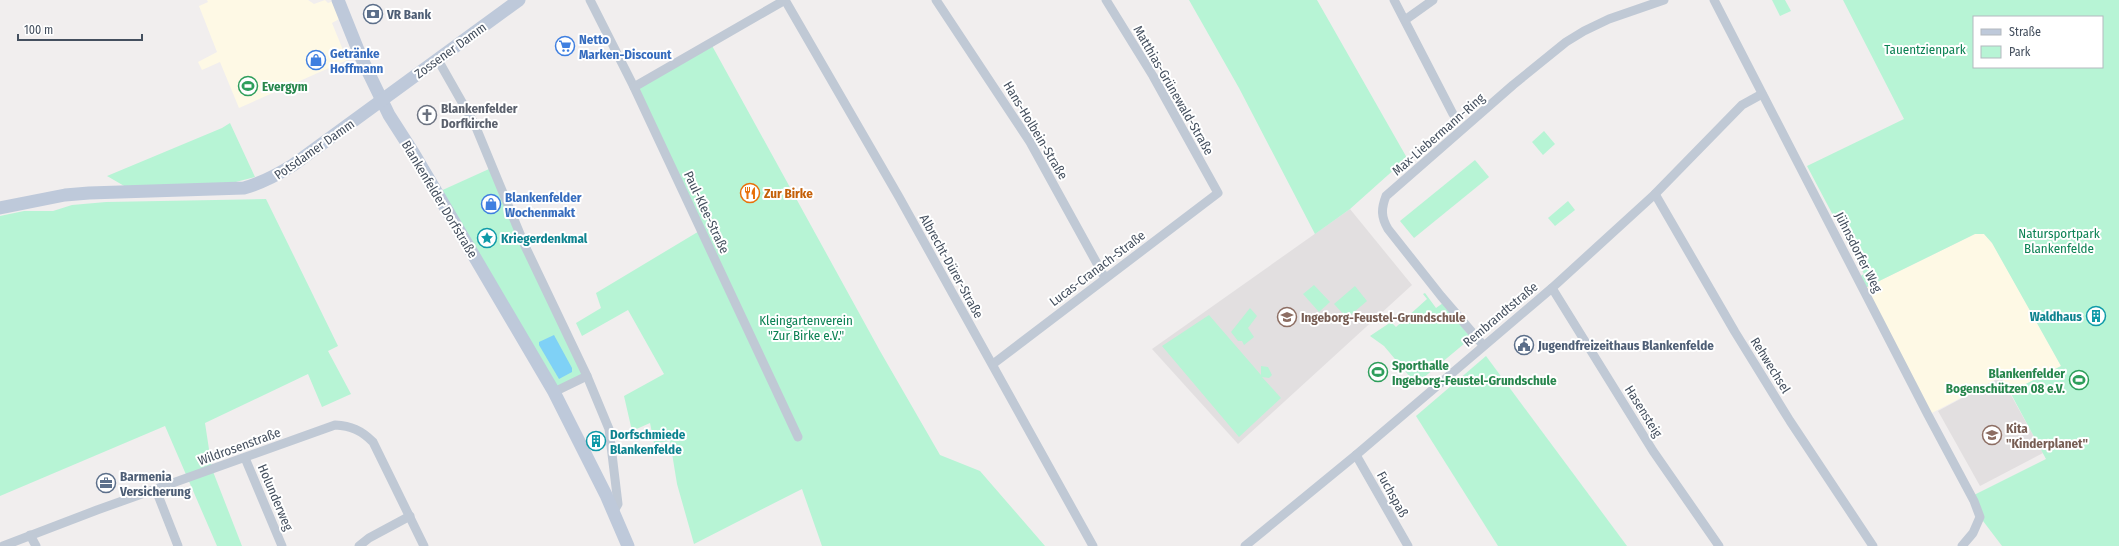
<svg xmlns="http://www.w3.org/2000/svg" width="2119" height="546" viewBox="0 0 2119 546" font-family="'Fira Sans Condensed',sans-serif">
	<rect width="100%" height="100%" fill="#f1eeee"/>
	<g fill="#fef9e5">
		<polygon points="207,0 308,0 314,4 325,0 328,3 333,1 341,18 332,23 347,60 239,108 220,62 202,70 198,62 217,52 199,6 208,2"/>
		<polygon points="1975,234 1984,234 1993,244 2061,366 2010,392 2001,377 1928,415 1863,289"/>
	</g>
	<g fill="#e2dfe0">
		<polygon points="1350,209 1412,285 1238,444 1152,349"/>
		<polygon points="2001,377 2043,453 1980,486 1938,411"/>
	</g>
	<g fill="#b7f4d5" fill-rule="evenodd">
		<polygon points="1189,0 1317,0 1407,158 1350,209 1315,234 1239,88"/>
		<polygon points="1772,0 1785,0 1791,11 1780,16"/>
		<path d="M1843 0H2119V546H2002L1980 517 1972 496 2046 459 2010 392 2061 366 1992 243 1984 234H1975L1863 289 1857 278 1864 274 1807 166 1904 119ZM1974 17H2102V67H1974Z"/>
		<polygon points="710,42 880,351 940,455 980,471 1045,546 822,546 802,489 694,544 677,484 670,441 654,443 650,423 632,431 624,396 664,374 628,310 582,336 576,323 601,308 596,293 701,230 634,87"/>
		<polygon points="230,123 255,177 232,183 126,187 107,176 222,128"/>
		<polygon points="1544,131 1555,144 1543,155 1532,142"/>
		<polygon points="1475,160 1489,177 1414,238 1400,221"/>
		<polygon points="489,169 587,376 554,392 436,193"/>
		<polygon points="266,199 338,346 328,351 351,394 322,407 308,374 205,423 212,469 242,546 217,546 165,426 0,496 0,216 24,211 53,211 72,205 106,202"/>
		<polygon points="1568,201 1575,210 1555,226 1548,218"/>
		<polygon points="1314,285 1330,302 1319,312 1303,294"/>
		<polygon points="1355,286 1367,301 1347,318 1334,304"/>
		<polygon points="1425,293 1436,308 1443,303 1471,338 1416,384 1384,346 1370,336 1391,322 1396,327 1427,299 1423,294"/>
		<polygon points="1250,308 1257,316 1248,328 1254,337 1244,345 1242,341 1238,341 1231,332"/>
		<polygon points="1209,315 1261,375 1261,366 1268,367 1272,375 1269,378 1262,377 1281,398 1239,437 1162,346"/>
		<polygon points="1486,356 1627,546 1498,546 1416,416"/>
	</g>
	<polygon fill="#7fd1f6" points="554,335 572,368 572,372 559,379 539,345 539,342"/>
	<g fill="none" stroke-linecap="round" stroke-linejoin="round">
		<g stroke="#c0c9d5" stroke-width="9">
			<polyline points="590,0 634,87 798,437"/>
			<polyline points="785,0 899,197 1093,546"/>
			<polyline points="936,0 1030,142 1105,278"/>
			<polyline points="1394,0 1453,114"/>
			<polyline points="1714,0 1928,415 1974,501 1980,517 1973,533 1962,546"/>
			<polyline points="1405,20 1433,0"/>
			<polyline points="438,60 475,125 525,246 587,376 609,429 618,504 614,511"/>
			<polyline points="634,87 785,0"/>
			<polyline points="1655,194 1735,332 1790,421 1873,546"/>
			<polyline points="1552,288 1653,451 1719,546"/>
			<path d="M1483 345 1441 296 1388 229C1381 217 1381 209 1386 196L1513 85 1566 42 1584 31 1609 19 1664 0"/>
			<polyline points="993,364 1218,193 1153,76 1106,0"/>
			<polyline points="554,392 587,376"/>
			<polyline points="1356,455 1408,546"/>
			<polyline points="245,458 282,546"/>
			<polyline points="156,490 178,546"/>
			<polyline points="30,535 36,546"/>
			<path d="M3 546 97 510 335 425C351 426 361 430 373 442L424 546"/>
			<polyline points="359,546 369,538 410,516"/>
			<polyline points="1245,546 1356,455 1552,288 1655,194 1742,105 1762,94"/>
		</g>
		<g stroke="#bec9da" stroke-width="13">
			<polyline points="338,0 360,55 389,115 414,154 554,392 606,495 628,546"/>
			<path d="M0 208 65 195 89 193 244 188C262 183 277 175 293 165L519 0"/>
		</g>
	</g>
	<defs>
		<symbol id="bank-ring" viewBox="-11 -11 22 22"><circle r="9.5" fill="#fff" stroke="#5c6f8a" stroke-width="1.5"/><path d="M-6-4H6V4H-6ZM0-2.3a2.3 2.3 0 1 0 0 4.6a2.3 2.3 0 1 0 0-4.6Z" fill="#5c6f8a"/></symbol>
		<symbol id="supermarket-ring" viewBox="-11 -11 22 22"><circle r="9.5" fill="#fff" stroke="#3f7fe0" stroke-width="1.5"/><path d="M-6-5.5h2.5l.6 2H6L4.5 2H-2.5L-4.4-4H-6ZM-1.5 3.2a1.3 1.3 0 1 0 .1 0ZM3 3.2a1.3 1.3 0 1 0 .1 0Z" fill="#3f7fe0"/></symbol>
		<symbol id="shop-ring" viewBox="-11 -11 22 22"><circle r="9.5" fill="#fff" stroke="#3f7fe0" stroke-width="1.5"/><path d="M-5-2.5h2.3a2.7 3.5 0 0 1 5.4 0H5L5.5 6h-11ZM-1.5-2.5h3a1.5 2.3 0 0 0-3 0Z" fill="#3f7fe0"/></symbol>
		<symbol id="stadium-ring" viewBox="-11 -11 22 22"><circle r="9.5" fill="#fff" stroke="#2e9e5b" stroke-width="1.5"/><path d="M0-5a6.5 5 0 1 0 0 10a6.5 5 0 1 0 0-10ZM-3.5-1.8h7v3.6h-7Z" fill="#2e9e5b"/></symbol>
		<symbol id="church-ring" viewBox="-11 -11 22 22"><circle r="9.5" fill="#fff" stroke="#6b7280" stroke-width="1.5"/><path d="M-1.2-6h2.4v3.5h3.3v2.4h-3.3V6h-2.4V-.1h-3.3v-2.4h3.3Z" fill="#6b7280"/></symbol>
		<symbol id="restaurant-ring" viewBox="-11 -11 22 22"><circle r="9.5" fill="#fff" stroke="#e8710a" stroke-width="1.5"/><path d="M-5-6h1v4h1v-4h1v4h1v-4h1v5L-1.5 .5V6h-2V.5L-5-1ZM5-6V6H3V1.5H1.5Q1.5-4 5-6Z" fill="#e8710a"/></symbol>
		<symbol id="sight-ring" viewBox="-11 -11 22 22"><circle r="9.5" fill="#fff" stroke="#0f9aa8" stroke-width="1.5"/><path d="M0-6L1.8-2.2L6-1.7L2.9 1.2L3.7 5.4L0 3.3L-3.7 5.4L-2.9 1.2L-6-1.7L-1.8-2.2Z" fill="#0f9aa8"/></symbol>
		<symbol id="building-ring" viewBox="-11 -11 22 22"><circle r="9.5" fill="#fff" stroke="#0f9aa8" stroke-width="1.5"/><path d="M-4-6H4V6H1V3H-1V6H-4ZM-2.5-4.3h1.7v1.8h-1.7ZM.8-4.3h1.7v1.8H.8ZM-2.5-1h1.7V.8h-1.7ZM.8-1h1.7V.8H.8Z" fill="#0f9aa8"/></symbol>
		<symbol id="school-ring" viewBox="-11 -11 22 22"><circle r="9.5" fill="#fff" stroke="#8d6e63" stroke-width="1.5"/><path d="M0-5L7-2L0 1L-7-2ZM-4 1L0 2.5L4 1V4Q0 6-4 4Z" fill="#8d6e63"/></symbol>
		<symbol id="civic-ring" viewBox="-11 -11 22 22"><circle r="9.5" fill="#fff" stroke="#5c6f8a" stroke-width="1.5"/><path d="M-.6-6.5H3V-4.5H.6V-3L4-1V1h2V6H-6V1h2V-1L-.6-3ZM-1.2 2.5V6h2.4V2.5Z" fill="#5c6f8a"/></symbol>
		<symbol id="office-ring" viewBox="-11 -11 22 22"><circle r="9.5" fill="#fff" stroke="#5c6f8a" stroke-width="1.5"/><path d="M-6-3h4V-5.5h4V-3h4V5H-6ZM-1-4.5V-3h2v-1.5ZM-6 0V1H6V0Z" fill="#5c6f8a"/></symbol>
	</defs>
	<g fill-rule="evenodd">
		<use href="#bank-ring" x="362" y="3" width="22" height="22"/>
		<use href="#supermarket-ring" x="554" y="35" width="22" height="22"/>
		<use href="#shop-ring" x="305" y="49" width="22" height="22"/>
		<use href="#stadium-ring" x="237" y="75" width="22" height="22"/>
		<use href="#church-ring" x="416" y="104" width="22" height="22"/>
		<use href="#restaurant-ring" x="739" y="182" width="22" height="22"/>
		<use href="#shop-ring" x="480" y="193" width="22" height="22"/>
		<use href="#sight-ring" x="476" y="227" width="22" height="22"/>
		<use href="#building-ring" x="2085" y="305" width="22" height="22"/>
		<use href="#school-ring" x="1276" y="306" width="22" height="22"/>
		<use href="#civic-ring" x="1513" y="334" width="22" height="22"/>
		<use href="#stadium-ring" x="1367" y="361" width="22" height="22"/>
		<use href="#stadium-ring" x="2068" y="369" width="22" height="22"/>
		<use href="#school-ring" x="1981" y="424" width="22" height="22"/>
		<use href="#building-ring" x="585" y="430" width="22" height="22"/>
		<use href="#office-ring" x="95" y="472" width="22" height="22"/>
	</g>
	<g text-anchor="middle" stroke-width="4" stroke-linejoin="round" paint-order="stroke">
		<g font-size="13" font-weight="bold" fill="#4e5e75" stroke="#fff" text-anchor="start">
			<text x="387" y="19">VR Bank</text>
			<text x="1538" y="350">Jugendfreizeithaus Blankenfelde</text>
			<text x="120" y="481">Barmenia<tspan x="120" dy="15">Versicherung</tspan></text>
		</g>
		<g font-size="13" font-weight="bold" fill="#366cbe" stroke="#fff" text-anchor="start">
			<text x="579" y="44">Netto<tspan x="579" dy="15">Marken-Discount</tspan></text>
			<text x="330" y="58">Getränke<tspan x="330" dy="15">Hoffmann</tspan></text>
			<text x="505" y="202">Blankenfelder<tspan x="505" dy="15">Wochenmakt</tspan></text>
		</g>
		<g font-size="13" fill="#0c8254" stroke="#fff">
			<text x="1925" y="54">Tauentzienpark</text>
			<text x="2059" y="238">Natursportpark<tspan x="2059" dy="15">Blankenfelde</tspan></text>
			<text x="806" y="325">Kleingartenverein<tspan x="806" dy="15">"Zur Birke e.V."</tspan></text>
		</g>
		<g font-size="13" fill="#444f5e" stroke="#fff">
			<text transform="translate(450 50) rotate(-36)" y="5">Zossener Damm</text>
			<text transform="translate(1174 90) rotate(60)" y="5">Matthias-Grünewald-Straße</text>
			<text transform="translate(1036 130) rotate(59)" y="5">Hans-Holbein-Straße</text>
			<text transform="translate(1438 134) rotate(-41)" y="5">Max-Liebermann-Ring</text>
			<text transform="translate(314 149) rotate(-35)" y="5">Potsdamer Damm</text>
			<text transform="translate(440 199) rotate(59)" y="5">Blankenfelder Dorfstraße</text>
			<text transform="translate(707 212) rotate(65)" y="5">Paul-Klee-Straße</text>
			<text transform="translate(1859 252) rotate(63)" y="5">Jühnsdorfer Weg</text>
			<text transform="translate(952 266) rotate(61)" y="5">Albrecht-Dürer-Straße</text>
			<text transform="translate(1097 268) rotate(-37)" y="5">Lucas-Cranach-Straße</text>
			<text transform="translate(1500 314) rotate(-40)" y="5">Rembrandtstraße</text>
			<text transform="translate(1771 365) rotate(58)" y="5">Rehwechsel</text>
			<text transform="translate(1644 411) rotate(58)" y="5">Hasensteig</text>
			<text transform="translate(239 446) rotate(-20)" y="5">Wildrosenstraße</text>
			<text transform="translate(1393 494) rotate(61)" y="5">Fuchspaß</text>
			<text transform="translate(276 497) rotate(67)" y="5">Holunderweg</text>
		</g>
		<g font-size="13" font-weight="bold" fill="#27864d" stroke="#fff" text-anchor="start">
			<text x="262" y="91">Evergym</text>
			<text x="1392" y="370">Sporthalle<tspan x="1392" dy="15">Ingeborg-Feustel-Grundschule</tspan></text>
			<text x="2065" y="378" text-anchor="end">Blankenfelder<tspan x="2065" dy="15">Bogenschützen 08 e.V.</tspan></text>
		</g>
		<g font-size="13" font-weight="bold" fill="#5b616d" stroke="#fff" text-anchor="start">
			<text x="441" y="113">Blankenfelder<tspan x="441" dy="15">Dorfkirche</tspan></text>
		</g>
		<g font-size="13" font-weight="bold" fill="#c56008" stroke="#fff" text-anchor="start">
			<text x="764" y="198">Zur Birke</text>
		</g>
		<g font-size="13" font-weight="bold" fill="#0d838f" stroke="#fff" text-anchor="start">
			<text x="501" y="243">Kriegerdenkmal</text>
			<text x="2082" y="321" text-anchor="end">Waldhaus</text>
			<text x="610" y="439">Dorfschmiede<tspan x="610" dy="15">Blankenfelde</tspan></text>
		</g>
		<g font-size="13" font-weight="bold" fill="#785e54" stroke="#fff" text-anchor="start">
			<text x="1301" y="322">Ingeborg-Feustel-Grundschule</text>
			<text x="2006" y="433">Kita<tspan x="2006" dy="15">"Kinderplanet"</tspan></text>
		</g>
	</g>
	<rect x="1973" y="16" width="130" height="52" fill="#ffffff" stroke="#b4b9bf"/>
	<rect x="1981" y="29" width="20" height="6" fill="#bec9da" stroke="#b4b9bf"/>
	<text x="2009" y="36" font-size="12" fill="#444f5e">Straße</text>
	<rect x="1981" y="46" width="20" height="12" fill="#b7f4d5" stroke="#b4b9bf"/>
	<text x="2009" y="56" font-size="12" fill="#444f5e">Park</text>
	<path d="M18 34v6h124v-6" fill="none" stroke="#444f5e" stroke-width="2"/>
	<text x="24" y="34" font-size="12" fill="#444f5e" stroke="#ffffff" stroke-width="3" paint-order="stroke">100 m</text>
</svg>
